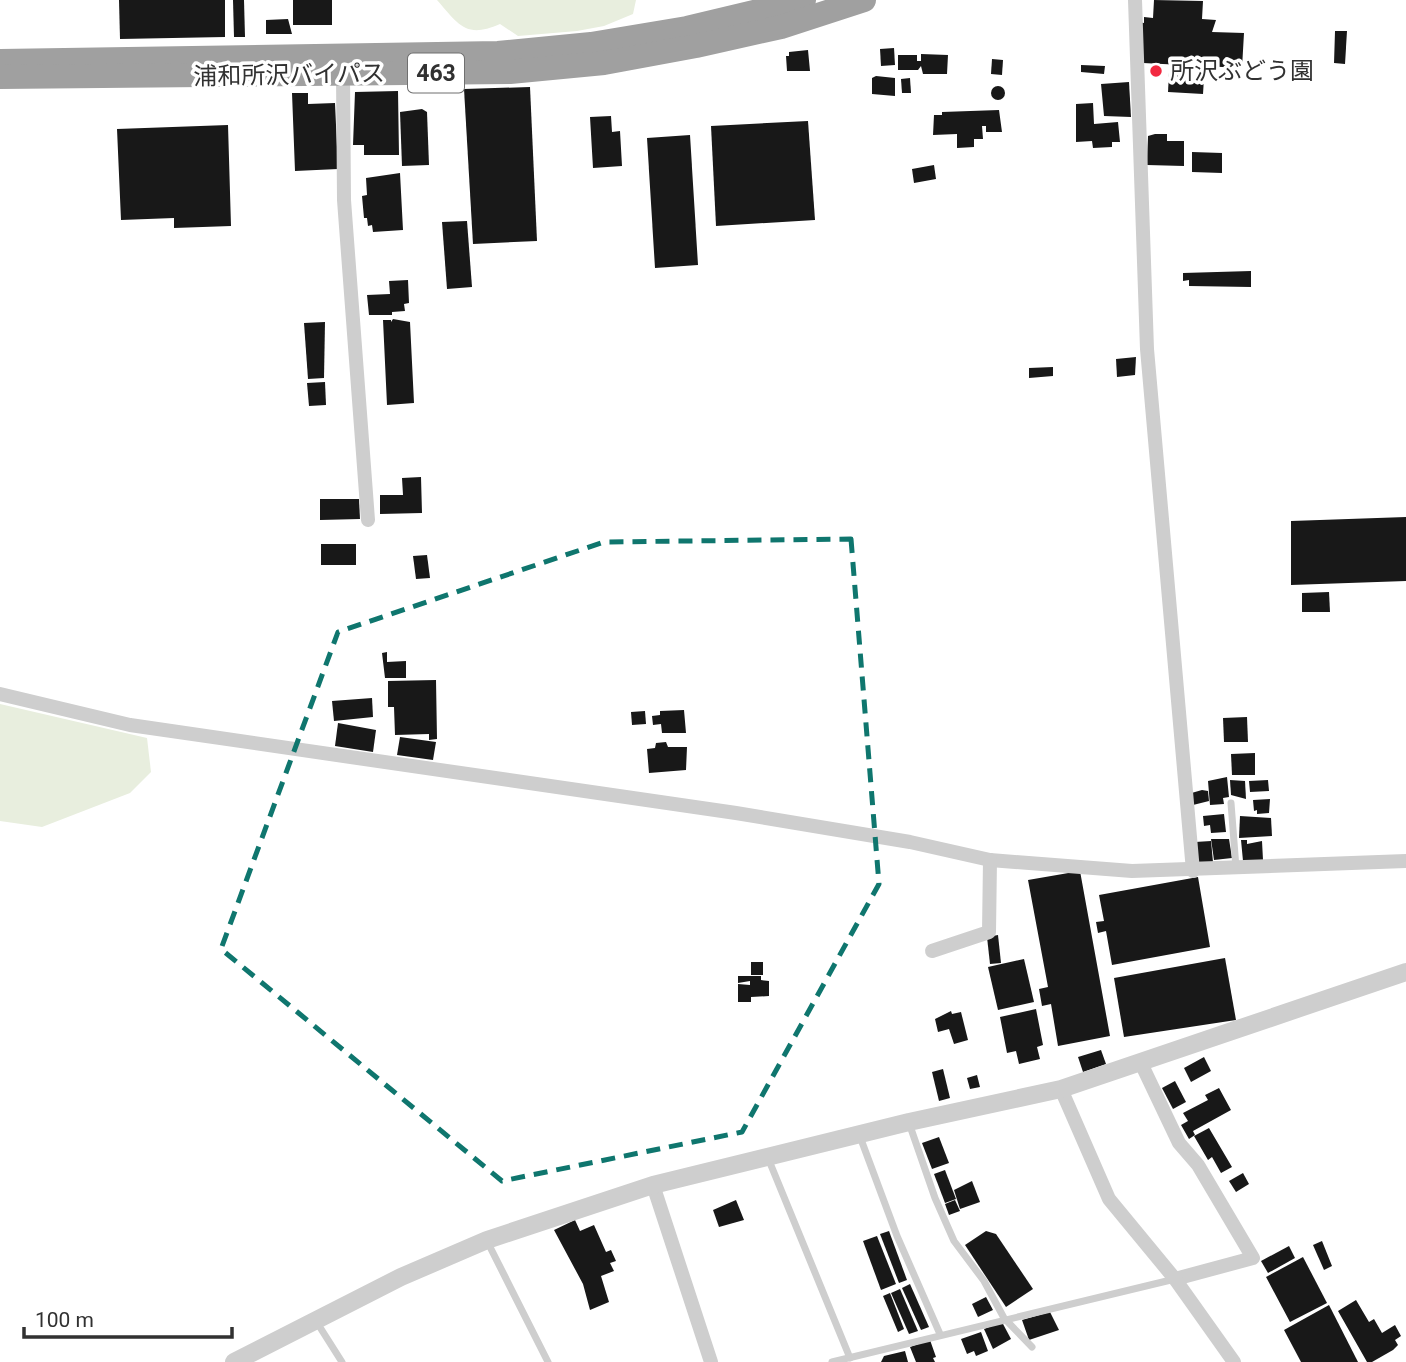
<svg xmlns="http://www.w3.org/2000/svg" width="1406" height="1362" viewBox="0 0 1406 1362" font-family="Roboto,'Noto Sans JP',sans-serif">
	<rect width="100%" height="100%" fill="#fff"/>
	<g fill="#e8eede">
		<path d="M437 0H636L633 14 604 26 577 31 518 36 500 24C466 39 459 25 437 0Z"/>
		<polygon points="0,704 147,738 151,772 130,793 42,827 0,821"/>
	</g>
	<g fill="#181818">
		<polygon points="119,0 225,0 225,37 120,39"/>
		<polygon points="233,0 244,0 245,37 234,37"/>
		<rect x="293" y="0" width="39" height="25"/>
		<polygon points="1154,0 1203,1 1202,19 1216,20 1212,32 1244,33 1242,68 1143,63 1139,22 1144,23 1144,17 1153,18"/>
		<polygon points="288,19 292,34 266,34 266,20"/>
		<polygon points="1335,31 1347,31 1345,64 1334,63"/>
		<polygon points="894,48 895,65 881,66 880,49"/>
		<polygon points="808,50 810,71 787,71 786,56 789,56 789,52"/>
		<polygon points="921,54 948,55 947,74 923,74 921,66 918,70 898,70 898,55 917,55 917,61 921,61"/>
		<polygon points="992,59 1003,60 1002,75 991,74"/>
		<polygon points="1081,65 1105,66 1104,74 1081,72"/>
		<polygon points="1169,73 1204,77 1203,94 1168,92"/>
		<polygon points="876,76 895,78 895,96 872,94 872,78"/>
		<polygon points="910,78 911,93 902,93 901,79"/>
		<polygon points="1129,82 1131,117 1104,116 1101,84"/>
		<circle cx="998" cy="93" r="7"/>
		<polygon points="530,87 537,241 473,244 464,89"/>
		<polygon points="398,91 399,155 364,155 364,145 353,145 355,92"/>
		<polygon points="292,93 308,93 308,104 335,103 338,169 295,171"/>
		<polygon points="1093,103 1094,124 1118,122 1120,142 1112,142 1112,147 1093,148 1092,141 1076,142 1076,104"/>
		<polygon points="422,109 427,112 429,165 402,166 400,112"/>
		<polygon points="999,110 1002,132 986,132 986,126 982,126 983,139 974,139 974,147 957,148 957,134 933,135 934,115 942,115 942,112"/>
		<polygon points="611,116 612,132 620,131 622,166 593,168 590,117"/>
		<polygon points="808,121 815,220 716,226 711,126"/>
		<polygon points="228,125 231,226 174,228 174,218 121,220 117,129"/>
		<polygon points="1155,134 1167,134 1167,141 1184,141 1184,166 1147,165 1148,136"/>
		<polygon points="690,135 698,265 655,268 647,138"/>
		<polygon points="1192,152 1222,153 1222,173 1192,172"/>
		<polygon points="934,165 936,179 914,183 912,169"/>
		<polygon points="400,173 403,230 373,232 372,225 368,226 367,218 364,218 362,196 367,195 366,178"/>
		<polygon points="467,221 472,287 447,289 442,222"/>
		<polygon points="1251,271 1251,287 1189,286 1189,280 1183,281 1183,273"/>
		<polygon points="408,280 409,303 404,304 405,311 392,312 392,315 369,315 367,295 390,294 389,281"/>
		<polygon points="393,319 410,322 414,403 387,405 383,320 391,320 391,322"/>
		<polygon points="325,322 324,378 308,379 304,323"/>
		<polygon points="1136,357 1135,375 1117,377 1116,359"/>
		<polygon points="1053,367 1053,376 1029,378 1029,368"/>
		<polygon points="325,382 326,405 309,406 307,383"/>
		<polygon points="421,477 422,513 380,514 380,495 403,495 402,478"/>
		<polygon points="320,499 359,499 360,519 320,520"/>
		<polygon points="1406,517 1406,581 1291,585 1291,521"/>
		<rect x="321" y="544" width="35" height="21"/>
		<polygon points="427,555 430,578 416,579 413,556"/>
		<polygon points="1329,592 1330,612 1302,612 1302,593"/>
		<polygon points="387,652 387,662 406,661 406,678 385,678 382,653"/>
		<polygon points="436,680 437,739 429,740 429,734 395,735 394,707 388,707 388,681"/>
		<polygon points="372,698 373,717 334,721 332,701"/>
		<polygon points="684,710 686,733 662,733 661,724 653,725 652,716 660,715 660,711"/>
		<polygon points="645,711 646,724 632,725 631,712"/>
		<polygon points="1247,717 1248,742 1224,742 1223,718"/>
		<polygon points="338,723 376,730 373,752 335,746"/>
		<polygon points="400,737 436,742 433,760 397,755"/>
		<polygon points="666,742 668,747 687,747 686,770 649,773 647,749 655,748 656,743"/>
		<polygon points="1255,753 1255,775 1232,775 1231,754"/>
		<polygon points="1227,777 1229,797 1223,798 1224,804 1210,805 1208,781"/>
		<polygon points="1230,780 1245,781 1246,799 1231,795"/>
		<polygon points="1268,780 1269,791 1250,792 1249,781"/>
		<polygon points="1202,790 1208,791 1209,801 1193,805 1188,794"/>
		<polygon points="1270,799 1269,813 1257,814 1257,810 1254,811 1253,800"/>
		<polygon points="1224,814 1226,832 1211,833 1210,825 1204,826 1203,816"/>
		<polygon points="1240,816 1271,818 1272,836 1239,838"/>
		<polygon points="1211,839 1229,839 1232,858 1214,860"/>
		<polygon points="1241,840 1247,840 1247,844 1262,841 1263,860 1243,861"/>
		<polygon points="1211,841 1213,862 1197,864 1195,842"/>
		<polygon points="1080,871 1110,1036 1058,1046 1051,1004 1042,1006 1039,989 1048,987 1028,880"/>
		<polygon points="1198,877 1210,947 1112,965 1106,931 1098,933 1096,922 1104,921 1099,895"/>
		<polygon points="998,935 1001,963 990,964 987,937"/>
		<polygon points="1225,958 1236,1020 1124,1037 1114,978"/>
		<polygon points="1024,959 1034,1002 998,1010 988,967"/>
		<rect x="751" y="962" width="12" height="13"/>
		<polygon points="738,976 761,976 761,980 769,981 769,996 751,997 751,1002 738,1002 738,984 750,985 750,981 738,983"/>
		<polygon points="1036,1009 1043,1045 1037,1047 1040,1059 1019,1064 1016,1051 1007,1053 1000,1017"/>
		<polygon points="951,1011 952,1014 961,1012 968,1040 954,1044 949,1029 938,1032 935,1019"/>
		<polygon points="1101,1050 1106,1064 1083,1072 1078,1057"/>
		<polygon points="1204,1057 1211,1071 1191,1082 1184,1068"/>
		<polygon points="943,1069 950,1098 939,1101 932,1072"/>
		<polygon points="977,1075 980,1087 970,1089 967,1078"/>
		<polygon points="1175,1081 1186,1102 1173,1109 1162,1088"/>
		<polygon points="1219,1088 1231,1110 1193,1131 1195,1135 1189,1139 1181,1125 1188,1121 1183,1113 1208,1100 1205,1095"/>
		<polygon points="1209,1128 1232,1167 1221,1173 1212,1157 1208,1160 1194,1136"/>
		<polygon points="939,1137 949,1163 932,1169 922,1143"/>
		<polygon points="945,1170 956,1199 945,1203 934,1174"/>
		<polygon points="1243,1173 1249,1184 1236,1192 1229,1181"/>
		<polygon points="972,1181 980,1202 960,1209 954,1190"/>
		<polygon points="736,1200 744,1220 719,1227 713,1210"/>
		<polygon points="955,1200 960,1211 949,1215 945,1204"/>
		<polygon points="575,1220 580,1231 594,1225 606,1252 611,1250 616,1261 610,1263 614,1271 601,1276 609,1302 590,1310 583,1284 554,1230"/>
		<polygon points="889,1231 907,1280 899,1283 880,1234"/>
		<polygon points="986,1231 996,1234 1033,1289 1006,1307 965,1245"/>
		<polygon points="877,1236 896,1284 881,1290 863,1241"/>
		<polygon points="1322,1241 1332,1266 1324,1270 1313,1245"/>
		<polygon points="1289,1246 1295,1258 1268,1273 1261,1261"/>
		<polygon points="1303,1257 1327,1303 1290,1322 1266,1277"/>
		<polygon points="910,1284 929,1327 921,1330 902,1288"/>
		<polygon points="900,1289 918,1331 909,1334 891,1293"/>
		<polygon points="890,1293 904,1329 898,1332 883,1296"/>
		<polygon points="986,1297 993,1310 978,1317 972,1304"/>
		<polygon points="1356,1300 1369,1322 1374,1319 1382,1333 1395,1325 1401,1336 1395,1340 1398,1345 1393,1350 1372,1362 1367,1362 1338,1311"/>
		<polygon points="1329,1305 1358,1362 1301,1362 1284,1330"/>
		<polygon points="1050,1312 1059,1330 1029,1340 1022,1320"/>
		<polygon points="1002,1322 1011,1339 993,1349 984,1329"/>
		<polygon points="981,1332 988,1351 976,1356 974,1351 967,1354 961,1339"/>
		<polygon points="930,1340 936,1357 933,1358 935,1362 916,1362 910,1347"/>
		<polygon points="905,1351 908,1362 881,1362 884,1356"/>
	</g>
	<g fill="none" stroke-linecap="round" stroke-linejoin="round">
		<g stroke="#cecece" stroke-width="7">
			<polyline points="1231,803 1236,868"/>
			<polyline points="909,1123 935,1198 954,1241 984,1281 1004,1318 1032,1347"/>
			<polyline points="859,1134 897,1236 940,1334"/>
			<polyline points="768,1158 850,1358"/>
			<polyline points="487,1241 548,1362"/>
			<polyline points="316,1321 342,1362"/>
			<polyline points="832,1362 1175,1279"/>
		</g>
		<g stroke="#cecece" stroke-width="14">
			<polyline points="1135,0 1147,349 1193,871"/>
			<polyline points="343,74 344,200 368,520"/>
			<polyline points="0,694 130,725 736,813 910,842 990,860 1132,871 1406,861"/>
			<polyline points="932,951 989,932 990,860"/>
			<polyline points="1140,1061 1179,1143 1198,1165 1253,1258 1175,1279"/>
			<polyline points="1061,1089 1109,1199 1175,1279 1234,1362"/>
			<polyline points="653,1185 711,1362"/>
		</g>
		<polyline stroke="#cecece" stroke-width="18" points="234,1362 401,1277 487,1240 653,1185 909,1122 1061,1089 1406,972"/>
		<g stroke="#a0a0a0" stroke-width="24">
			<polyline points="0,61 498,53 591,44 687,28 804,0"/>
			<polyline points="0,77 510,72 604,63 696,46 781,27 864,0"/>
		</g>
	</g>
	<path fill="none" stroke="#0f766e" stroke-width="5" stroke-dasharray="14 9" stroke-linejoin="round" d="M851 539 879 884 742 1132 502 1181 221 949 338 632 604 542Z"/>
	<circle fill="#f22940" stroke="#fff" stroke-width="2.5" cx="1156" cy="71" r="7"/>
	<g text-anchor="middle" stroke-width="7" stroke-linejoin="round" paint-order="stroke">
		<rect fill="#fff" stroke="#6f6f6f" stroke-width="2" x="408" y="53.5" width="56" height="39" rx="5"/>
		<g font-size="23" font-weight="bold" fill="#313131">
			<text x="436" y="81">463</text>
		</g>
		<g font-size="24" fill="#313131" stroke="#fff" text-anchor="start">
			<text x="1170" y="79">所沢ぶどう園</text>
		</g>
		<g font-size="24" fill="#313131" stroke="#fff">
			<text transform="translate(289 75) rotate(-1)" y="8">浦和所沢バイパス</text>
		</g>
	</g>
	<path d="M24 1327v10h208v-10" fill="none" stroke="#313131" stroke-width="3.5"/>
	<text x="35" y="1327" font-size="21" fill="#313131" stroke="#ffffff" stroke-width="5" paint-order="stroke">100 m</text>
</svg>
